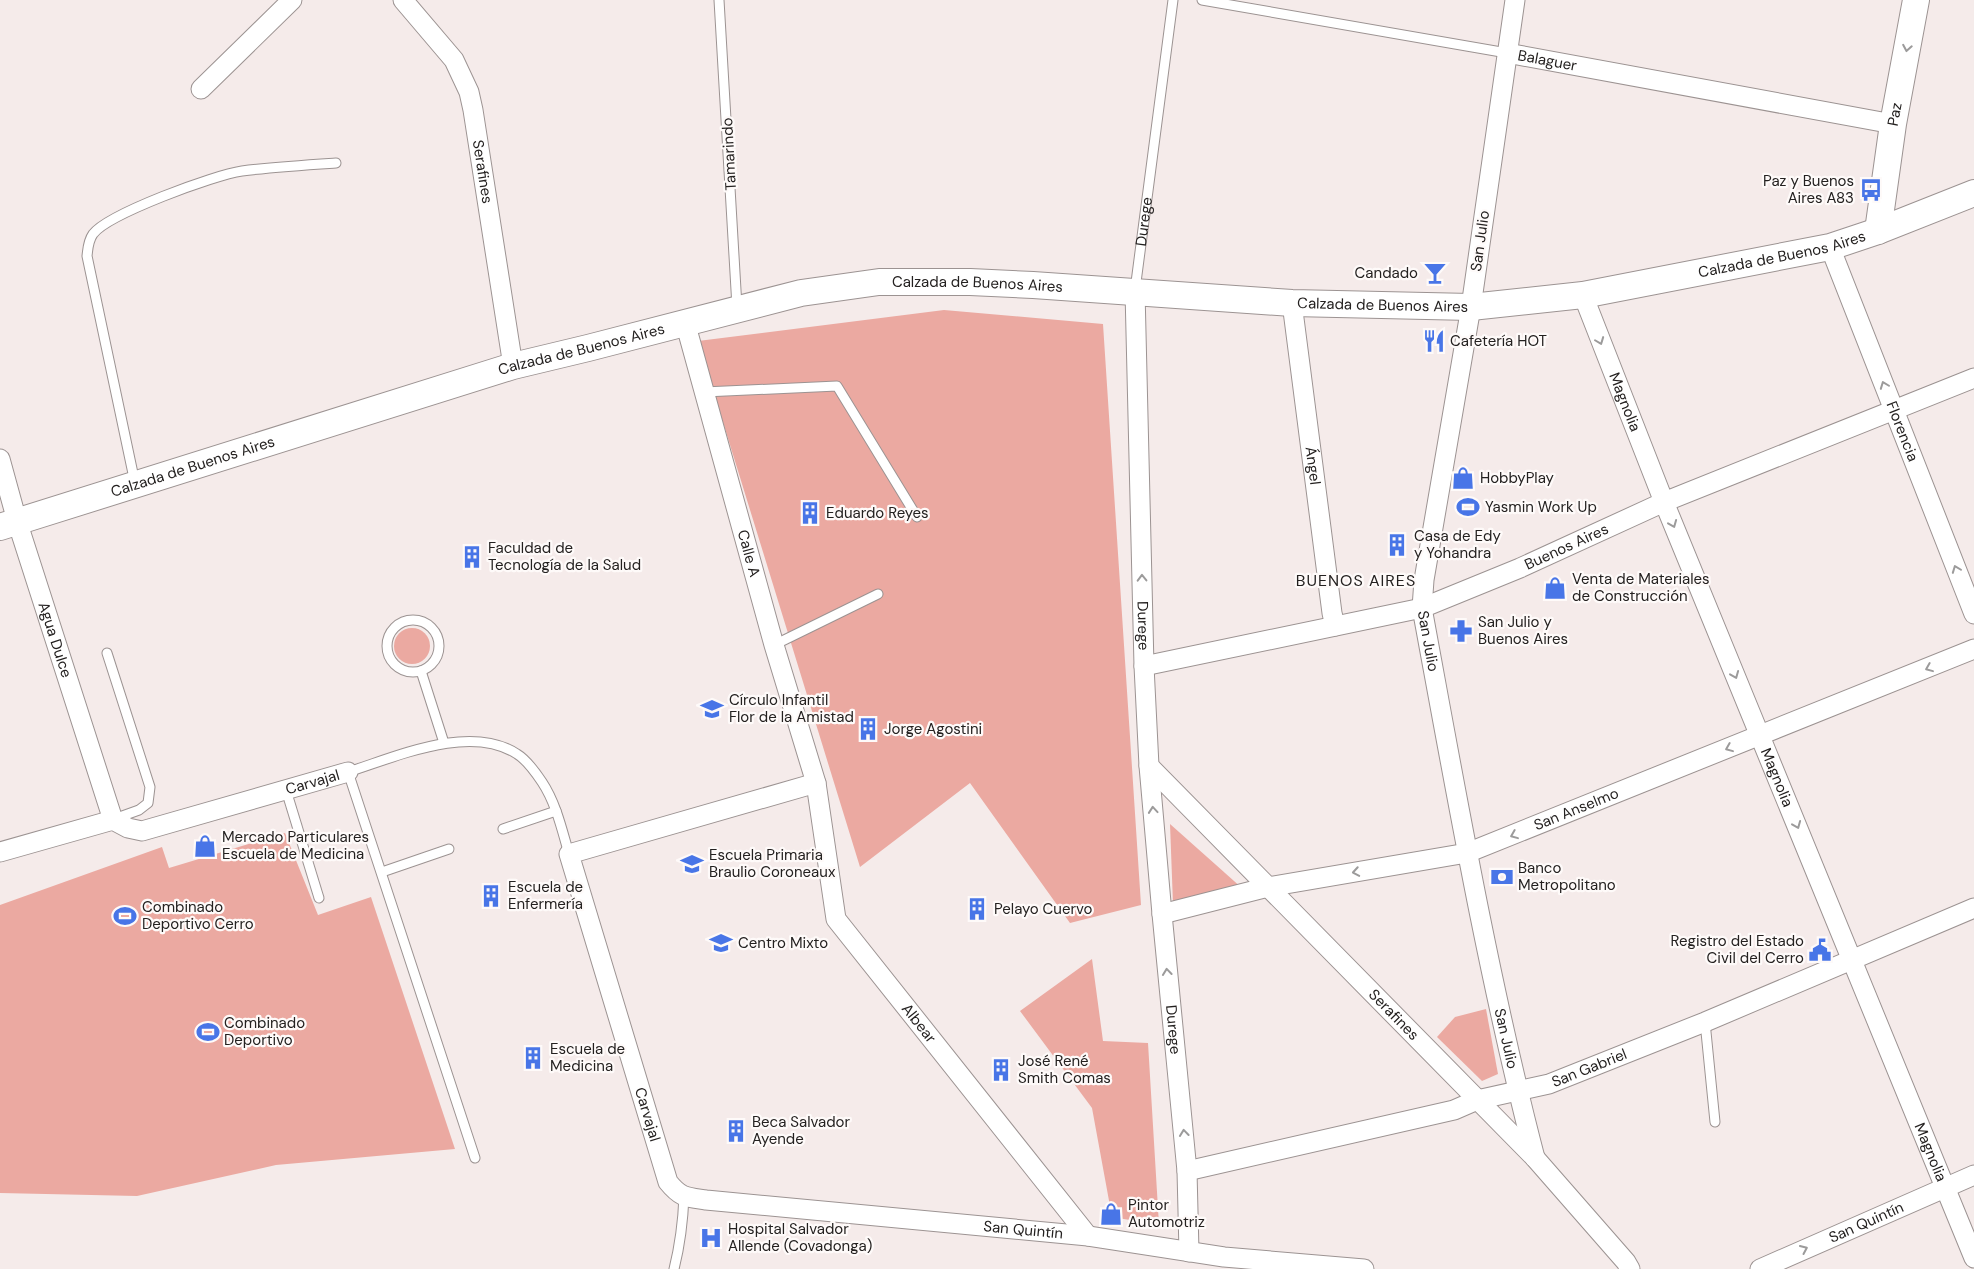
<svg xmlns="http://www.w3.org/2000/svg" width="1974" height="1269" viewBox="0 0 1974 1269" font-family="'DM Sans',sans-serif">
	<rect width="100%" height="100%" fill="#f5ebea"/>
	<g fill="#eba9a1">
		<polygon points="944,310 1103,324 1141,905 1070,923 970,783 860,867 698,341"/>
		<circle cx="412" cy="646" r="18"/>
		<polygon points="1170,824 1243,889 1173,904"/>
		<polygon points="285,833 318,915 371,897 455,1149 276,1165 137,1196 0,1193 0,905 162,847 169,868"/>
		<polygon points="1092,959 1103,1041 1148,1043 1159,1225 1112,1217 1092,1108 1020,1011"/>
		<polygon points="1486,1009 1498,1074 1482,1081 1437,1037 1455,1017"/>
	</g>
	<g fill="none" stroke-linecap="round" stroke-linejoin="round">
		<defs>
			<g id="lane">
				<polyline points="719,0 737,307"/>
				<polyline points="1202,0 1507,53"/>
				<path id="s1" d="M1135 290 1173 0"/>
				<polyline points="704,392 837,386 917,517"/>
				<path d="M135 483 87 256C88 248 88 241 93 234 108 214 214 175 242 171 273 167 305 165 336 163"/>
				<circle cx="413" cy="646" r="26"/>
				<polyline points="774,645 878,594"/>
				<polyline points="107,653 150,787 148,803 139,810 114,819"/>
				<polyline points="421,671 444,743"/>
				<polyline points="286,790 319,898"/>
				<polyline points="503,829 556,811"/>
				<polyline points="382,872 449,849"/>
				<polyline points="1705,1022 1715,1122"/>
				<path d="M475 1158 348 772C396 757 470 723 517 754 527 760 536 773 542 782 556 803 562 830 569 854"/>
				<path d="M674 1269C680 1245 683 1222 684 1196"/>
			</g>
			<g id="street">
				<path id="s2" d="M403 0 454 60 469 92 473 110 513 366"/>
				<path id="s3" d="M1515 0 1471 307 1424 580 1422 608C1456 792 1488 977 1535 1158"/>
				<path id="s4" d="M1507 53 1893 124"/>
				<polyline points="201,89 292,0"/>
				<path id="s5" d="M1830 247 1974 614"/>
				<path id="s6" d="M1135 291 1144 666 1149 766 1162 914 1187 1171 1189 1252"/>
				<path id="s7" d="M1583 295 1664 502 1974 1258"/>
				<path id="s8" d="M1292 303 1332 613 1335 626"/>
				<path id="s9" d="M685 322 774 645 816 783 836 919 1088 1236"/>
				<path id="s10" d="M0 459 17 521 113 820"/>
				<path id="s11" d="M1144 666 1422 608 1520 568 1664 502 1974 378"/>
				<path id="s12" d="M1149 766 1535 1158 1626 1262 1630 1269"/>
				<path id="s13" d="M816 783 569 854 668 1182C681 1198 686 1197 706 1200L1088 1236 1224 1257 1364 1269"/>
				<path id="s14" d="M0 852 113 820 128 828 142 831 348 772"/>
				<path id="s15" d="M1162 914 1268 887 1467 853 1974 649"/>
				<path id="s16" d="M1187 1171 1454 1110 1477 1100 1549 1084 1705 1022 1974 908"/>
				<path id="s17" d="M1760 1269 1974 1175"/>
			</g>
			<g id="secondary">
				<path id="s18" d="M1878 231 1893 124 1916 0"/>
				<path id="s19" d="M0 527 513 366 588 348 801 293 879 282H970L1033 285 1292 303 1471 307 1583 295 1830 247 1878 231 1974 193"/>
			</g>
		</defs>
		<use href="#lane" stroke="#9c9392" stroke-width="11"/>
		<use href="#street" stroke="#9c9392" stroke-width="21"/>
		<use href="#secondary" stroke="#9c9392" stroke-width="28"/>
		<use href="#lane" stroke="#fff" stroke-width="9"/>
		<use href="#street" stroke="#fff" stroke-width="19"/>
		<use href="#secondary" stroke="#fff" stroke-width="26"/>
	</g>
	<defs><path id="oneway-chevron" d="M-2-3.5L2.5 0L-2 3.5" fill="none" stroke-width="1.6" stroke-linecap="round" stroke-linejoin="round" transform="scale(1.25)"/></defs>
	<g stroke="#9c9b9b">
		<use href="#oneway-chevron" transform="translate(1907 48) rotate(100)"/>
		<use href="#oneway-chevron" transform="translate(1600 341) rotate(69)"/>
		<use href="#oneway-chevron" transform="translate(1884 385) rotate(-111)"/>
		<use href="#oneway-chevron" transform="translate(1673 524) rotate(68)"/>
		<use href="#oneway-chevron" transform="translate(1956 569) rotate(-111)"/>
		<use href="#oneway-chevron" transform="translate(1142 578) rotate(-91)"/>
		<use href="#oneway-chevron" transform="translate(1929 668) rotate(158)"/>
		<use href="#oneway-chevron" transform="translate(1735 675) rotate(68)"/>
		<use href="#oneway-chevron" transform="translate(1729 748) rotate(158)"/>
		<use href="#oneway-chevron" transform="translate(1153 810) rotate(-95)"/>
		<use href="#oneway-chevron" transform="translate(1797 825) rotate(68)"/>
		<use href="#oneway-chevron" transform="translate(1514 835) rotate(158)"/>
		<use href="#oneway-chevron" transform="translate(1356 872) rotate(170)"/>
		<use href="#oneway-chevron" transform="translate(1167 972) rotate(-96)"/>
		<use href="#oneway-chevron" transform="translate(1184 1133) rotate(-96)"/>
		<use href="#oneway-chevron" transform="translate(1804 1249) rotate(-24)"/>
	</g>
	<defs>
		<symbol id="bus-bare" viewBox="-9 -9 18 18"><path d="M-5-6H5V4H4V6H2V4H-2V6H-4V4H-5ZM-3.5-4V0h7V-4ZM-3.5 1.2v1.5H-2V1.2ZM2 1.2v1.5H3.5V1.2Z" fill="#4875e7" stroke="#fefaf9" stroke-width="2.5" paint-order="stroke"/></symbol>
		<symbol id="bar-bare" viewBox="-9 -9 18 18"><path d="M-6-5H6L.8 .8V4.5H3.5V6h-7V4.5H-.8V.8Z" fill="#4875e7" stroke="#fefaf9" stroke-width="2.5" paint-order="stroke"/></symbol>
		<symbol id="restaurant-bare" viewBox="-9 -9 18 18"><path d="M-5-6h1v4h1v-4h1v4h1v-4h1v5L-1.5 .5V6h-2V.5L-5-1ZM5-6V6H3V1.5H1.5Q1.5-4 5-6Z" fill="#4875e7" stroke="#fefaf9" stroke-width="2.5" paint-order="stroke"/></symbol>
		<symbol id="shop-bare" viewBox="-9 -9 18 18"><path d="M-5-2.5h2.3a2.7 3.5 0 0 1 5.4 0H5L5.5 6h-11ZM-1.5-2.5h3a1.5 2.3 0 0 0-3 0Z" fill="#4875e7" stroke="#fefaf9" stroke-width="2.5" paint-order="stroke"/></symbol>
		<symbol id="stadium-bare" viewBox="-9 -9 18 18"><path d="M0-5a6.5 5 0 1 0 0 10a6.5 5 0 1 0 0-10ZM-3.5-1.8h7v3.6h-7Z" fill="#4875e7" stroke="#fefaf9" stroke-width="2.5" paint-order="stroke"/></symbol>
		<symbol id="building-bare" viewBox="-9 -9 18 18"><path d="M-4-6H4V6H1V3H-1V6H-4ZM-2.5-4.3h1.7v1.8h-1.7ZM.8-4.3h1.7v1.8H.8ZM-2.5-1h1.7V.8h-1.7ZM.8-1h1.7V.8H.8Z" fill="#4875e7" stroke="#fefaf9" stroke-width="2.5" paint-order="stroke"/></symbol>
		<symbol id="pharmacy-bare" viewBox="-9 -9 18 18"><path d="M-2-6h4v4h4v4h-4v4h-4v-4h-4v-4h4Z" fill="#4875e7" stroke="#fefaf9" stroke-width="2.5" paint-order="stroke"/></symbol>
		<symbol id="school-bare" viewBox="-9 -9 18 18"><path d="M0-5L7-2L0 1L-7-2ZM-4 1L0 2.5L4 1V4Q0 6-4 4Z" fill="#4875e7" stroke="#fefaf9" stroke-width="2.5" paint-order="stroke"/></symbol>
		<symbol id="bank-bare" viewBox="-9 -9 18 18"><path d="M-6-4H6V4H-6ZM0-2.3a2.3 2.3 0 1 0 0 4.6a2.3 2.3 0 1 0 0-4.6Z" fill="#4875e7" stroke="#fefaf9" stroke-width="2.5" paint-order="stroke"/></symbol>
		<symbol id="civic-bare" viewBox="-9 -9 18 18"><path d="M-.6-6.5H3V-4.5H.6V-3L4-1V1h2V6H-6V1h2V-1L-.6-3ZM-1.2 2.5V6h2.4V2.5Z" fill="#4875e7" stroke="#fefaf9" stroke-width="2.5" paint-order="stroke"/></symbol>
		<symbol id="hospital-bare" viewBox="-9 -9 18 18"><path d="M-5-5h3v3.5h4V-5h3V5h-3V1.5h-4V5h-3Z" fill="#4875e7" stroke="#fefaf9" stroke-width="2.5" paint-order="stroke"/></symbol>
	</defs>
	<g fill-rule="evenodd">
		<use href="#bus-bare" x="1855" y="174" width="32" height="32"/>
		<use href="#bar-bare" x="1419" y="257" width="32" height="32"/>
		<use href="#restaurant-bare" x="1418" y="325" width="32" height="32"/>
		<use href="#shop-bare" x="1447" y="462" width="32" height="32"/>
		<use href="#stadium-bare" x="1452" y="491" width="32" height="32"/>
		<use href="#building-bare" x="794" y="497" width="32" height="32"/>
		<use href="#building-bare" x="1381" y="529" width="32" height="32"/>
		<use href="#building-bare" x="456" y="541" width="32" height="32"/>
		<use href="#shop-bare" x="1539" y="572" width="32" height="32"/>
		<use href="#pharmacy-bare" x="1445" y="615" width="32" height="32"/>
		<use href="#school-bare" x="696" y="693" width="32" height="32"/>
		<use href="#building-bare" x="852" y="713" width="32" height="32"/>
		<use href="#shop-bare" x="189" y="830" width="32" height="32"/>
		<use href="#school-bare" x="676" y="848" width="32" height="32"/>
		<use href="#bank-bare" x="1486" y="861" width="32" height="32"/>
		<use href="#building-bare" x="475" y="880" width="32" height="32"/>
		<use href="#building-bare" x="961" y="893" width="32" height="32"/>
		<use href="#stadium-bare" x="109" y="900" width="32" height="32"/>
		<use href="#school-bare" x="705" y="927" width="32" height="32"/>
		<use href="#civic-bare" x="1804" y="934" width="32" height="32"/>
		<use href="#stadium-bare" x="192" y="1016" width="32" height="32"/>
		<use href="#building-bare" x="517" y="1042" width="32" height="32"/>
		<use href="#building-bare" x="985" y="1054" width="32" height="32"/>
		<use href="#building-bare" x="720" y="1115" width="32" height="32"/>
		<use href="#shop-bare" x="1095" y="1198" width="32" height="32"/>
		<use href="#hospital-bare" x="695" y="1222" width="32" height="32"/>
	</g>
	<g text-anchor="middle" stroke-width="4.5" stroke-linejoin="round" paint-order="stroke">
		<g font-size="15" fill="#242120" stroke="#fefaf9">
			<text dy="5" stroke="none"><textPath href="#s4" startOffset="41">Balaguer</textPath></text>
			<text dy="5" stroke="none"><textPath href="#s18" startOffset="118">Paz</textPath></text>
			<text transform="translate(729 154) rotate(-93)" y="5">Tamarindo</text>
			<text dy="5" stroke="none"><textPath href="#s2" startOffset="195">Serafines</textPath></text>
			<text dy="5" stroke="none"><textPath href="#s1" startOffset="69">Durege</textPath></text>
			<text transform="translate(1480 241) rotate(-82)" y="5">San Julio</text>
			<text dy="5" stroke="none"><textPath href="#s19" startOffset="1822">Calzada de Buenos Aires</textPath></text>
			<text dy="5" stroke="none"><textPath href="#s19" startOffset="1012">Calzada de Buenos Aires</textPath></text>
			<text dy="5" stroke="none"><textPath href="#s19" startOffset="1418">Calzada de Buenos Aires</textPath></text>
			<text dy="5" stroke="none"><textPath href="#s19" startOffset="608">Calzada de Buenos Aires</textPath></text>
			<text dy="5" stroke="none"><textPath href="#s7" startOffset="115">Magnolia</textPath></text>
			<text dy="5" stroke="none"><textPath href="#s5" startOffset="198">Florencia</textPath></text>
			<text dy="5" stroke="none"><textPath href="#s19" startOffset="202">Calzada de Buenos Aires</textPath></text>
			<text dy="5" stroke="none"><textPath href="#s8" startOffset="164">Ángel</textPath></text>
			<text dy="5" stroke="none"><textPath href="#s11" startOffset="441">Buenos Aires</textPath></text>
			<text dy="5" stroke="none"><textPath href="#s9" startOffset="240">Calle A</textPath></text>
			<text dy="5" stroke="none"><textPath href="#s6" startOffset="335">Durege</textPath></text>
			<text dy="5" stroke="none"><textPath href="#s10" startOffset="189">Agua Dulce</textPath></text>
			<text dy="5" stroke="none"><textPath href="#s3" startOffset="649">San Julio</textPath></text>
			<text dy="5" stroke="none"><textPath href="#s7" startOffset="520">Magnolia</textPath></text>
			<text dy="5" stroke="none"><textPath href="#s14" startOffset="326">Carvajal</textPath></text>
			<text dy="5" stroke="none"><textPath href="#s15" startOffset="429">San Anselmo</textPath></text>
			<text dy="5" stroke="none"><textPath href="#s12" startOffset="349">Serafines</textPath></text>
			<text dy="5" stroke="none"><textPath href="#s9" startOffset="750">Albear</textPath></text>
			<text dy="5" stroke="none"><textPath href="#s6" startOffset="740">Durege</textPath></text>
			<text dy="5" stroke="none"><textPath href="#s3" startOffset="1054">San Julio</textPath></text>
			<text dy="5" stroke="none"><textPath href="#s16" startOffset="416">San Gabriel</textPath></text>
			<text dy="5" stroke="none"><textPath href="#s13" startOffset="529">Carvajal</textPath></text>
			<text dy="5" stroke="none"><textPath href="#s7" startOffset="925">Magnolia</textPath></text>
			<text dy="5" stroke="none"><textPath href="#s17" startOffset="116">San Quintín</textPath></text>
			<text dy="5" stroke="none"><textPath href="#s13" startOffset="962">San Quintín</textPath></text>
		</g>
		<g font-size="15" fill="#242120" stroke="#fefaf9" text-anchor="start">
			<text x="1854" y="186" text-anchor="end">Paz y Buenos<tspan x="1854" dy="17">Aires A83</tspan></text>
			<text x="1418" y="278" text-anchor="end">Candado</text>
			<text x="1450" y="346">Cafetería HOT</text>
			<text x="1480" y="483">HobbyPlay</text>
			<text x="1485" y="512">Yasmin Work Up</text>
			<text x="826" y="518">Eduardo Reyes</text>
			<text x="1414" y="541">Casa de Edy<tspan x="1414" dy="17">y Yohandra</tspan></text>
			<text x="488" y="553">Faculdad de<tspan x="488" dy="17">Tecnología de la Salud</tspan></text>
			<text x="1572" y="584">Venta de Materiales<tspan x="1572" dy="17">de Construcción</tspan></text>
			<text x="1478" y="627">San Julio y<tspan x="1478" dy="17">Buenos Aires</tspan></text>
			<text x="729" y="705">Círculo Infantil<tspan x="729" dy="17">Flor de la Amistad</tspan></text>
			<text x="884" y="734">Jorge Agostini</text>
			<text x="222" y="842">Mercado Particulares<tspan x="222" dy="17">Escuela de Medicina</tspan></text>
			<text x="709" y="860">Escuela Primaria<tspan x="709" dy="17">Braulio Coroneaux</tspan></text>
			<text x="1518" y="873">Banco<tspan x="1518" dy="17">Metropolitano</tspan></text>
			<text x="508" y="892">Escuela de<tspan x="508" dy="17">Enfermería</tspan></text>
			<text x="142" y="912">Combinado<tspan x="142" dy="17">Deportivo Cerro</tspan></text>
			<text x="994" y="914">Pelayo Cuervo</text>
			<text x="1804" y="946" text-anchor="end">Registro del Estado<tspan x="1804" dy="17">Civil del Cerro</tspan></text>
			<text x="738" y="948">Centro Mixto</text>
			<text x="224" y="1028">Combinado<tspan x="224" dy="17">Deportivo</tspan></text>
			<text x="550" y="1054">Escuela de<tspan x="550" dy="17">Medicina</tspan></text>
			<text x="1018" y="1066">José René<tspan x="1018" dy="17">Smith Comas</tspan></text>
			<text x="752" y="1127">Beca Salvador<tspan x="752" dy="17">Ayende</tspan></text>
			<text x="1128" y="1210">Pintor<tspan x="1128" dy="17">Automotriz</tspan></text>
			<text x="728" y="1234">Hospital Salvador<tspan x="728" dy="17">Allende (Covadonga)</tspan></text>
		</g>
		<g font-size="16" letter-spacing="1" fill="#242120" stroke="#fefaf9">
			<text x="1356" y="586">BUENOS AIRES</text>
		</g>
	</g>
</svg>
